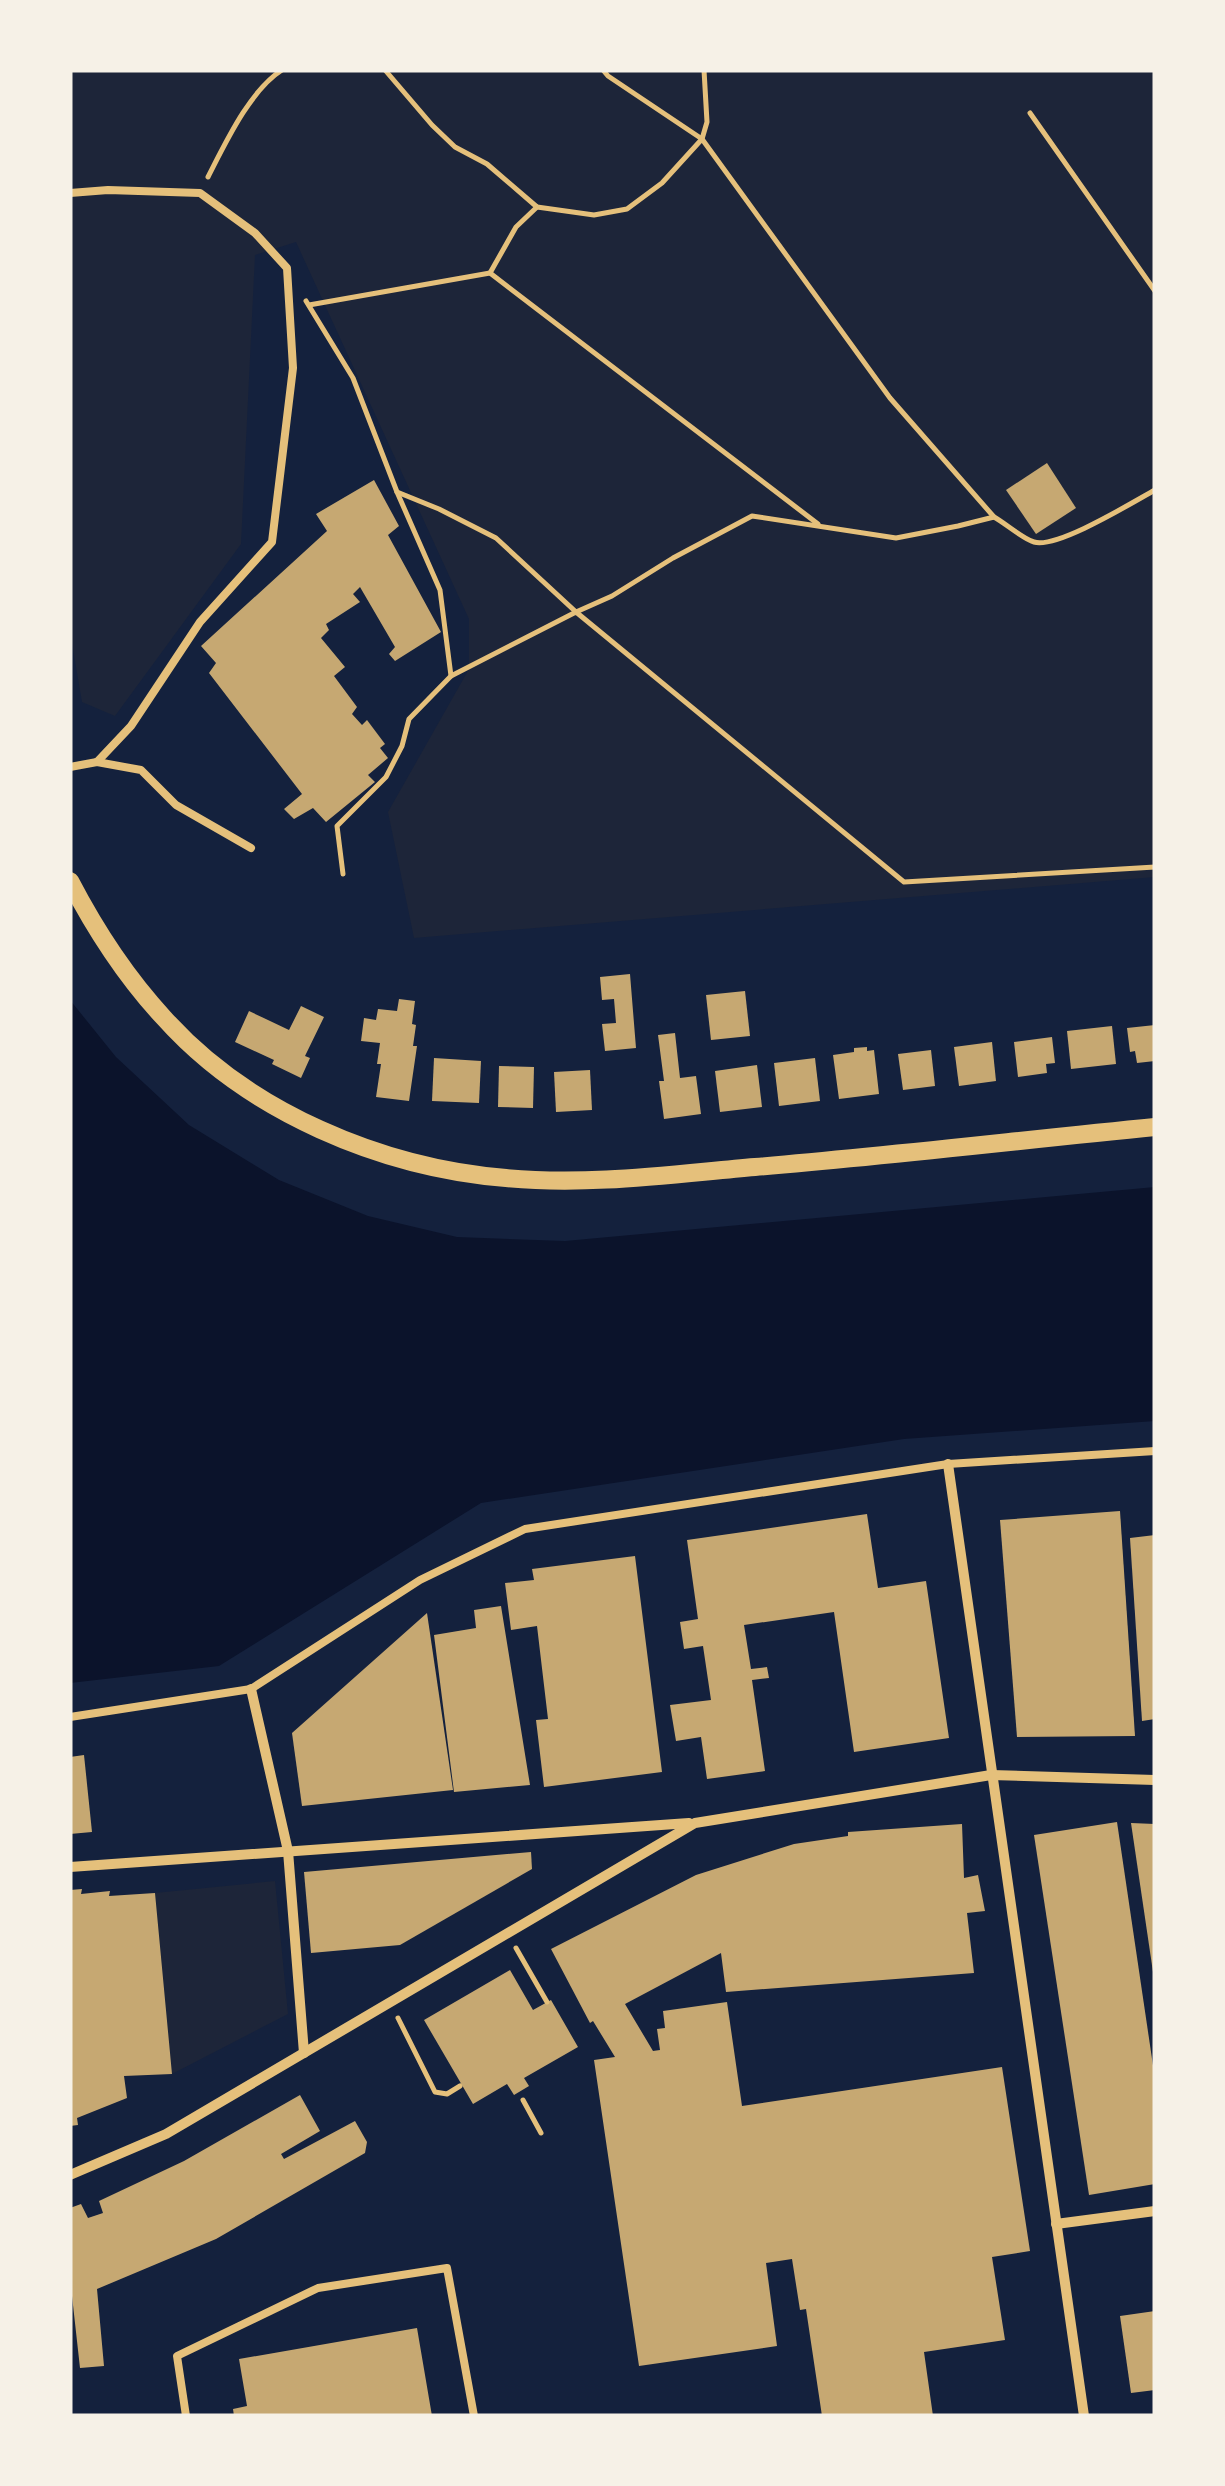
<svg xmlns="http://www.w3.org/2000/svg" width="1225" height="2486" viewBox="0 0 1225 2486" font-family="'Golos Text',sans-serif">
	<rect width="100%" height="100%" fill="#14213d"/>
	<g fill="#1d2539">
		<polygon points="70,70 1155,70 1155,877 414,938 388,812 469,669 469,619 296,242 255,255 241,544 115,716 82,702 70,632"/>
		<polygon points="275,1881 288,2014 172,2074 155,1893"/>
	</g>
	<polygon fill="#0b132b" points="70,1000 116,1057 189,1125 279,1180 368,1216 457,1237 565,1241 1155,1187 1155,1421 904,1439 481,1503 219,1666 70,1683"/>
	<g fill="#c6a872">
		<polygon points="1047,463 1076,508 1036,534 1006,490"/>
		<polygon points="374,480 399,526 388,535 441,632 395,661 389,654 395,647 360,587 353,594 360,602 326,624 329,630 321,638 345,667 334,676 357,707 352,714 362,725 367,720 385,744 380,748 388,758 368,775 375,782 326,822 313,808 294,819 284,809 302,794 209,673 216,663 201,646 327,531 316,514"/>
		<polygon points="630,974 636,1048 605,1051 602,1024 616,1023 614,999 602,1000 600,977"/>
		<polygon points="745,991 750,1036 711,1040 706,995"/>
		<polygon points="399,999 415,1001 412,1024 416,1025 413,1046 417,1046 409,1101 376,1097 381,1064 377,1064 380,1043 361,1041 364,1018 376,1020 378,1009 397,1011"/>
		<polygon points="301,1006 324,1017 305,1056 310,1058 301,1078 272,1064 274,1060 235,1042 249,1011 289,1030"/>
		<polygon points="1155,1025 1155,1061 1137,1063 1135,1051 1130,1052 1127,1028"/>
		<polygon points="1112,1026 1116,1064 1071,1069 1067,1031"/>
		<polygon points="675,1033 680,1078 696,1076 701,1114 664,1119 659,1081 664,1081 658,1035"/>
		<polygon points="1052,1037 1055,1063 1046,1064 1047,1073 1018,1077 1014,1042"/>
		<polygon points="992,1042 996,1081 959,1086 954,1047"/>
		<polygon points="867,1047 867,1051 874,1050 879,1094 839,1099 833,1055 854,1052 854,1048"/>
		<polygon points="931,1050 935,1086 903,1090 898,1054"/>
		<polygon points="434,1058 481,1061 479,1103 432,1101"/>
		<polygon points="815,1058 820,1101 779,1106 774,1063"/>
		<polygon points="757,1065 762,1107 720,1112 715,1071"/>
		<polygon points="499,1066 534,1067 533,1108 498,1107"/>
		<polygon points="590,1070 592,1110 556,1112 554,1072"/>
		<polygon points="1120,1511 1135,1736 1017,1737 1000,1520"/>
		<polygon points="867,1514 878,1588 926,1581 949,1738 854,1752 834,1612 744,1625 751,1669 767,1667 769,1678 752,1680 765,1771 707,1779 701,1737 676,1741 670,1705 711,1700 703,1646 684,1649 680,1622 698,1619 687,1540"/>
		<polygon points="1155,1535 1155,1719 1142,1721 1130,1538"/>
		<polygon points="635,1556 662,1772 544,1787 536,1720 548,1719 537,1626 511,1630 505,1583 534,1580 532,1569"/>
		<polygon points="501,1606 530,1785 454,1792 434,1635 476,1628 474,1610"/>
		<polygon points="427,1613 453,1790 302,1806 292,1733"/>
		<polygon points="84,1755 92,1832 70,1834 70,1757"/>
		<polygon points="1117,1822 1155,2079 1155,2184 1089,2195 1034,1835"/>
		<polygon points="1131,1823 1155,1824 1155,1972 1153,1972"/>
		<polygon points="962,1824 964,1878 978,1875 985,1911 967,1913 974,1973 726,1992 721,1953 625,2004 653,2051 660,2050 657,2029 665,2028 663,2011 727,2002 742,2106 1002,2067 1030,2251 992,2257 1005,2340 924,2352 933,2416 822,2416 806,2309 800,2310 792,2259 766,2263 777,2346 639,2366 594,2060 615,2057 593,2021 590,2023 551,1949 696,1875 794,1844 848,1836 848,1832"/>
		<polygon points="531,1852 532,1869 400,1945 311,1953 304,1872"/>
		<polygon points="82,1889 81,1894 110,1891 109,1896 155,1893 172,2074 124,2076 127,2098 77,2118 78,2125 70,2126 70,1890"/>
		<polygon points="510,1970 533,2010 551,2000 578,2047 524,2078 529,2086 514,2095 507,2084 473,2104 424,2020"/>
		<polygon points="300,2095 320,2131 281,2154 284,2159 355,2121 367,2142 365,2153 216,2239 97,2289 104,2366 80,2368 72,2296 70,2296 70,2208 81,2204 88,2218 103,2213 99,2201 184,2161"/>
		<polygon points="1155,2311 1155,2390 1131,2393 1120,2316"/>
		<polygon points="417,2328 432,2416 234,2416 233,2409 247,2406 239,2359"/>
	</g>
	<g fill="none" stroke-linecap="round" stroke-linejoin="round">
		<g stroke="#e5c07b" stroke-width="5">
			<polyline points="385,70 432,125 455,147 487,164 537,207 594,215 627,209 662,183 702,139 707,122 704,70"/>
			<polyline points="603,70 608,76 702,139 890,398 994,517"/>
			<polyline points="1030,113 1155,291"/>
			<path d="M208 177C225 144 250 90 282 70"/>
			<polyline points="490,273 516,227 537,207"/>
			<polyline points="306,301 353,378 397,492 440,590 451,676 409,719 402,746 386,777 337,826 343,874"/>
			<polyline points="309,305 490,273 818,524"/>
			<path d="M397 492 439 509 496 538 576 612 612 596 673 558 752 516 896 538 958 526 994 517C1005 523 1023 539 1034 542 1057 549 1133 502 1155 490"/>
			<polyline points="451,676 576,612 904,882 1155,867"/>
			<polyline points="516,1948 547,2002"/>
			<polyline points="398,2018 435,2092 447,2094 460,2086"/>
			<polyline points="523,2100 541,2133"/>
		</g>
		<g stroke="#e5c07b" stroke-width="8">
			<polyline points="70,193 108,190 200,193 255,233 287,268 293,368 272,542 200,622 131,726 97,762 70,767"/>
			<polyline points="97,762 141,770 176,805 251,848"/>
			<polyline points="70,1717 251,1689 420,1580 525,1529 948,1464 1155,1451"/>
			<polyline points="186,2416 177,2356 318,2288 447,2268 474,2416"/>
		</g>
		<g stroke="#e5c07b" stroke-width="10">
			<polyline points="948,1464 1084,2416"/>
			<polyline points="251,1689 288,1851 304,2053"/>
			<polyline points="70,1867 689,1823"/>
			<polyline points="70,2175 166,2134 695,1823 991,1775 1155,1780"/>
			<polyline points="1056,2224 1155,2211"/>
		</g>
		<path stroke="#e5c07b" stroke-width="18" d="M70 881C96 931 126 977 164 1018 248 1112 382 1168 506 1178 589 1186 673 1174 755 1167 889 1156 1022 1140 1155 1127"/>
	</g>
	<rect width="1225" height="2486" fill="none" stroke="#f6f1e7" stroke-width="145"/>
</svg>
